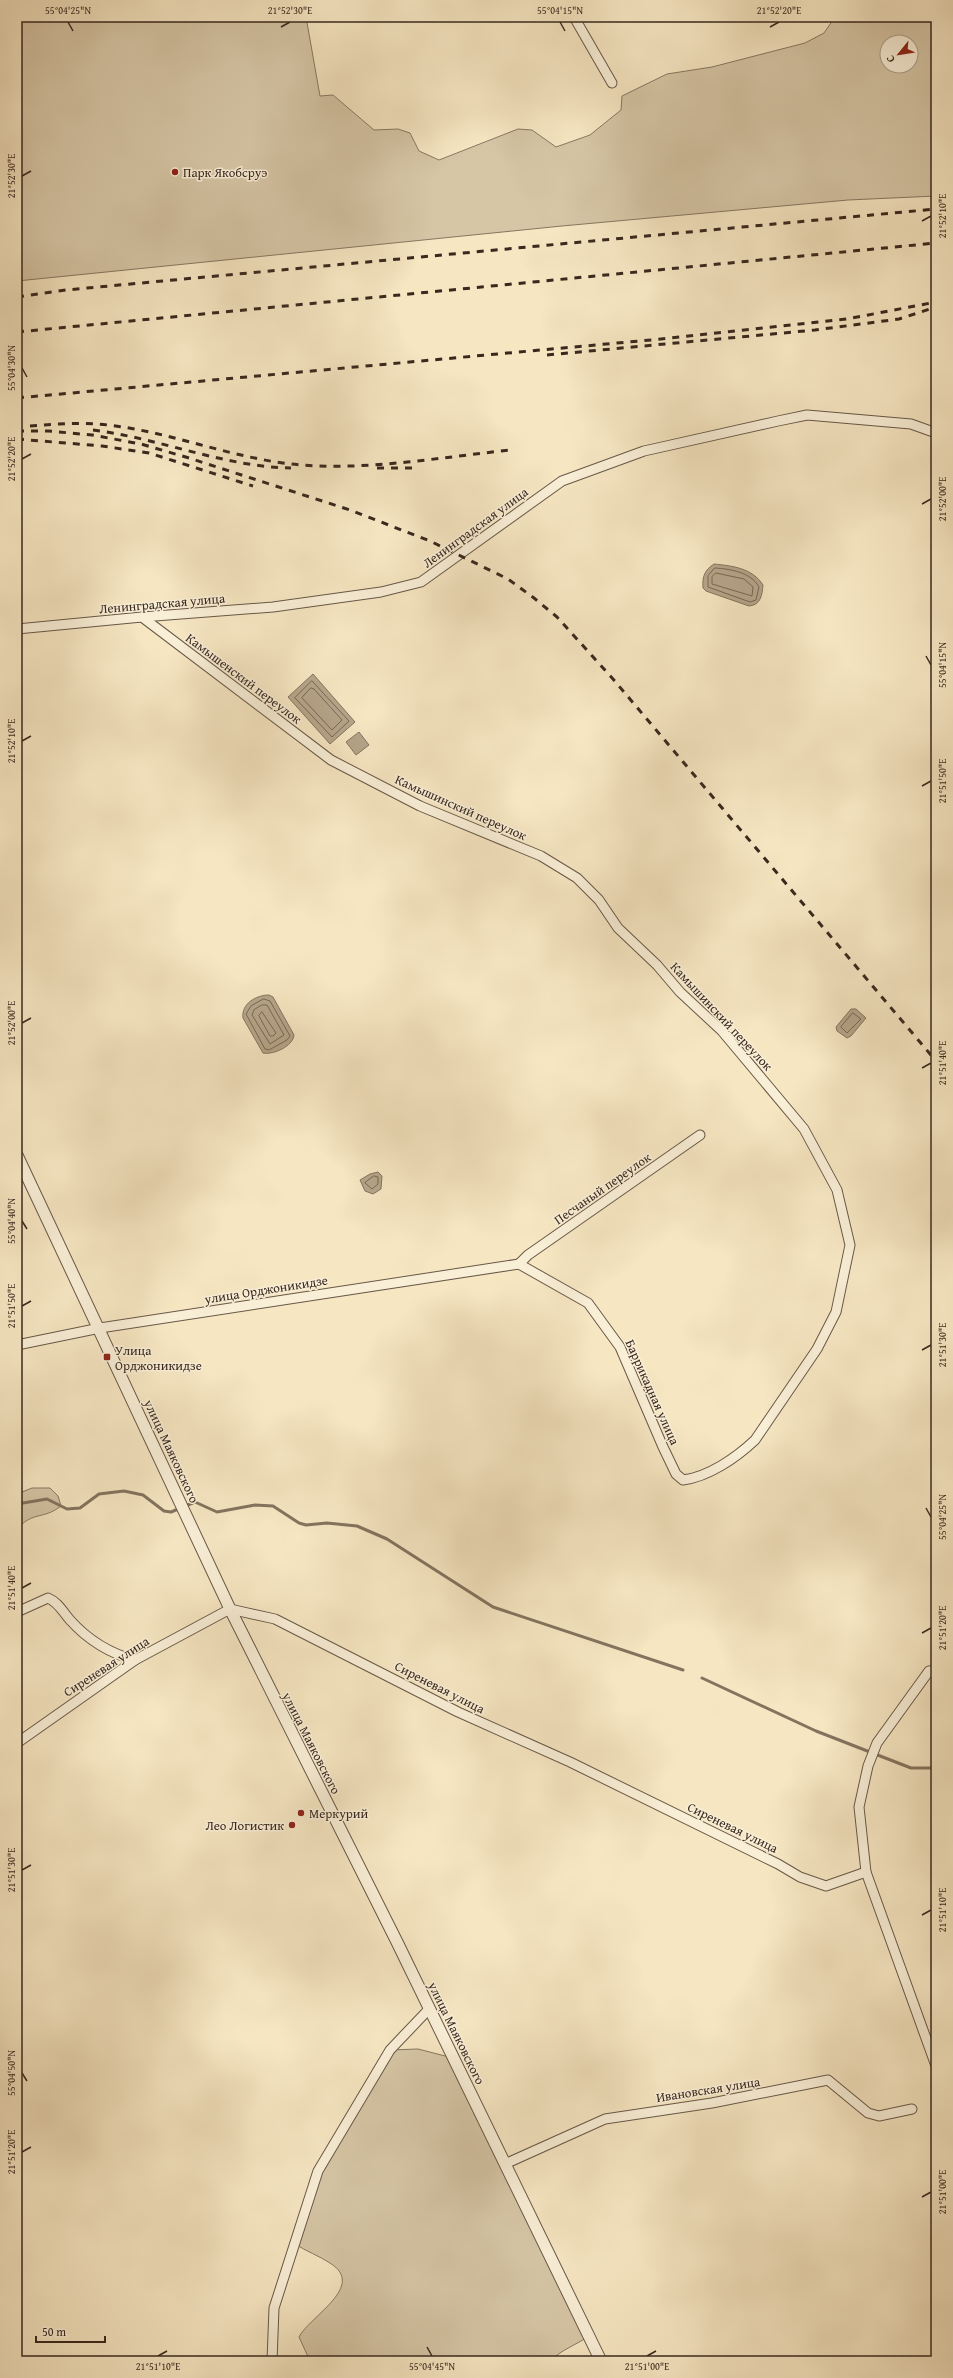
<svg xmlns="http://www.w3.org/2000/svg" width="953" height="2378" viewBox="0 0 953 2378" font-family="'Gentium Book Plus',serif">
	<rect width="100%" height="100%" fill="#f6e6c2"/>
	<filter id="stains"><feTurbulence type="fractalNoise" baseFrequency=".005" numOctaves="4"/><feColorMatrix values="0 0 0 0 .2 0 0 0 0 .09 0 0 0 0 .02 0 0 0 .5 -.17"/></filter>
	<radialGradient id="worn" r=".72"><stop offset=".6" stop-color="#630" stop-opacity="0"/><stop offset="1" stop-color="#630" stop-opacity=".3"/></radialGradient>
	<g fill="#d6c6a6" stroke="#887762" fill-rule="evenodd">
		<path d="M17 17H306L320 96 333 95 374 130 398 129 410 133 419 151 439 160 518 129 532 130 556 147 590 135 621 110 622 96 667 74 712 67 805 43 824 33 835 17H936V196L848 200 562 226 17 281ZM887 42H911V66H887Z"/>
		<path d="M32 1488H50L58 1496 61 1506C43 1520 33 1511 17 1529V1494Z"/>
		<path d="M418 2049 453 2058 589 2336C576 2345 561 2350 550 2361H310L299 2337C310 2316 367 2286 330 2263 319 2256 306 2251 295 2244L318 2171 390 2050Z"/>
	</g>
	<g fill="#b6a58a" stroke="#84735f">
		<path d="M714 564C733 566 752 568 763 585 762 595 761 605 749 606L706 591 703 588C702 576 705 570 714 564Z"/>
		<polygon points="313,674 355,722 330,744 288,697"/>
		<polygon points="359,732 369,745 356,755 346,742"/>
		<path d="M269 995 273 997 294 1035C293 1046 274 1055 263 1053L243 1018C241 1004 256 995 269 995Z"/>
		<polygon points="851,1009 856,1009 866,1018 851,1036 847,1038 837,1031 836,1027"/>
		<polygon points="378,1172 382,1176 381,1189 373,1194 365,1191 360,1180 370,1174"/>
	</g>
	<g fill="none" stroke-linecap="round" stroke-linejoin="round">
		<g stroke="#786654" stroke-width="1">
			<path d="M715 568C730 569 751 572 759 587L756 600 750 602 708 587V576Z"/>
			<polygon points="716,573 744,579 753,587 752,596 712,584 712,577"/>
			<polygon points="312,681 349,721 332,737 295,698"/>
			<polygon points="311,688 314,689 342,720 332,730 302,698"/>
			<polygon points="264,999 270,1001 290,1036 287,1040 269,1050 265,1049 246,1014 251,1006"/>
			<polygon points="262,1005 267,1005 284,1035 270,1044 252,1015 254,1010"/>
			<polygon points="262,1012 276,1033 273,1036 270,1036 259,1016"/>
			<polygon points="853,1013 861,1019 847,1033 841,1027"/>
			<polygon points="374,1176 378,1177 378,1184 372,1189 365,1183"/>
		</g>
		<g stroke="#84735f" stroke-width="3">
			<polyline points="17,1504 47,1499 67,1509 80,1508 99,1494 124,1491 143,1495 164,1511 171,1512 195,1502 217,1512 255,1505 273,1506 299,1523 306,1525 327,1523 357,1526 387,1539 493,1607 683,1670"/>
			<polyline points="702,1678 816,1731 911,1768 936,1768"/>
		</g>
		<defs>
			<g id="minor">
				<polyline points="574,17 612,83"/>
				<path d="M142 617 331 760 420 806 541 856 577 878 599 900 618 928 657 965 680 992 722 1031 804 1129 837 1190 850 1245 836 1312 817 1349 755 1440C736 1458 708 1477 683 1480L676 1474 663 1447 620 1347 588 1303 519 1264"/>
				<polyline points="17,629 142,617 273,607 381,592 421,582 562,481 644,451 778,421 807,415 911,424 936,433"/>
				<polyline points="519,1264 528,1255 700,1135"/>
				<polyline points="17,1345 100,1328 519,1264"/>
				<path d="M17 1612 48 1598C58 1602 63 1612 70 1620 88 1640 108 1653 135 1660"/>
				<polyline points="936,1670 929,1671 877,1743 868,1766 859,1807 866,1872 936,2066"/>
				<polyline points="17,1743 135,1660 230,1609 275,1619 458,1712 570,1762 778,1864 800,1877 826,1886 866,1872"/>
				<polyline points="505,2164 605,2119 712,2103 828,2080 868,2113 879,2116 912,2109"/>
				<polyline points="272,2361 274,2308 318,2171 390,2050 429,2009"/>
			</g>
			<polyline id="tertiary" points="17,1155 230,1609 397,1942 601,2361"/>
		</defs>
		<use href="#minor" stroke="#685847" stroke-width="11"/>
		<use href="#tertiary" stroke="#685847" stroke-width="13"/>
		<use href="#minor" stroke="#f9efd7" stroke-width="9"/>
		<use href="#tertiary" stroke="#f9efd7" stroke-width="11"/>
		<g stroke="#39281e" stroke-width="3" stroke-dasharray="7 7" stroke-linecap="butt">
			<polyline points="17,297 66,290 936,209"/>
			<polyline points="17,332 936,243"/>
			<polyline points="547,355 815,330 899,319 933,308"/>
			<polyline points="17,398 661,339 847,319 936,302"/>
			<path d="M30 426C56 424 82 422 108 425 170 432 229 457 291 464 360 472 442 457 511 450"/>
			<path d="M93 430C159 438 224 467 291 468"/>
			<polyline points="17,431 48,431 92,435 141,444 189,458 350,510 430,541 508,579 534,598 557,617 613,679 936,1061"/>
			<polyline points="17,439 102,446 149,453 253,486"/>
			<polyline points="377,468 415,468"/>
		</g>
	</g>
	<path fill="none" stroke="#39281e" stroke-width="1.5" d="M68 22 73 31M560 22 565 31M281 27 290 22M770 27 779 22M22 176 31 171M922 221 931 216M22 368 27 377M22 459 31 454M922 504 931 499M926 656 931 665M22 741 31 736M922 786 931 781M22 1023 31 1018M922 1068 931 1063M22 1221 27 1229M22 1306 31 1301M922 1350 931 1345M926 1508 931 1517M22 1588 31 1583M922 1633 931 1628M22 1870 31 1865M922 1915 931 1910M22 2073 27 2081M22 2152 31 2147M922 2197 931 2192M427 2347 432 2356M158 2356 167 2351M647 2356 656 2351"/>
	<g fill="#8f2418" stroke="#f9efd7" stroke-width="1.5">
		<circle cx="175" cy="172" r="4"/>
		<rect x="103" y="1353" width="8" height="8" rx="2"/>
		<circle cx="301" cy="1813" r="4"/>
		<circle cx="292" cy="1825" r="4"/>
	</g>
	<g text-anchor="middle" stroke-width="3" stroke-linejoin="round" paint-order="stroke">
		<g font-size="13" fill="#39281e" stroke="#f9efd7" text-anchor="start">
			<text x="183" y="177">Парк Якобсруэ</text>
			<text x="115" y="1355">Улица<tspan x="115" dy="15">Орджоникидзе</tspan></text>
			<text x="309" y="1818">Меркурий</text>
			<text x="284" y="1830" text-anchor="end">Лео Логистик</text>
		</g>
		<g font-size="13" fill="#39281e" stroke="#f9efd7">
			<text transform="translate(475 527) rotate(-36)" y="5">Ленинградская улица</text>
			<text transform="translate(162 603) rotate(-5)" y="5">Ленинградская улица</text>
			<text transform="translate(244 678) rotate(37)" y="5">Камышенский переулок</text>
			<text transform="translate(461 807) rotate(24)" y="5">Камышинский переулок</text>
			<text transform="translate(722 1016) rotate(47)" y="5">Камышинский переулок</text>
			<text transform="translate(602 1188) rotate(-35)" y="5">Песчаный переулок</text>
			<text transform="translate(266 1289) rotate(-9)" y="5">улица Орджоникидзе</text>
			<text transform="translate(653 1392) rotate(66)" y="5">Баррикадная улица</text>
			<text transform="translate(172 1451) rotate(65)" y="5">улица Маяковского</text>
			<text transform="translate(106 1666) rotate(-33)" y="5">Сиреневая улица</text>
			<text transform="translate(440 1687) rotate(27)" y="5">Сиреневая улица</text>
			<text transform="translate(312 1743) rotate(63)" y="5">улица Маяковского</text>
			<text transform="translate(733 1827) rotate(26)" y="5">Сиреневая улица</text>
			<text transform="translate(457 2033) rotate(64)" y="5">улица Маяковского</text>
			<text transform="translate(708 2089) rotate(-9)" y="5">Ивановская улица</text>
		</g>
	</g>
	<rect width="953" height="2378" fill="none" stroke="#f6e6c2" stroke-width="44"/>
	<g transform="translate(899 54) rotate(240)"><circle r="19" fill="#f9efd7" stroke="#ac9f8d"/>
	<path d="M0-3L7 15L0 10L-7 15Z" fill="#8f2418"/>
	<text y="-6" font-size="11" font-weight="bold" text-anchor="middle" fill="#39281e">С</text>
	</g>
	<path d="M36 2336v6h69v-6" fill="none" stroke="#39281e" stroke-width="2"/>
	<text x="42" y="2336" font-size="12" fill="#39281e" stroke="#f9efd7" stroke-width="3" paint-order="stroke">50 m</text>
	<rect x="22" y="22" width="909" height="2334" fill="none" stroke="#39281e" stroke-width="1.5"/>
	<g font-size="10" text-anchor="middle" fill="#39281e">
		<text x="68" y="14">55°04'25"N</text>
		<text x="290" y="14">21°52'30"E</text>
		<text x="560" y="14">55°04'15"N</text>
		<text x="779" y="14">21°52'20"E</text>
		<text transform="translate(11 176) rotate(-90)" y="4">21°52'30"E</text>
		<text transform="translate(942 216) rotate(-90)" y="4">21°52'10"E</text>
		<text transform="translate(11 368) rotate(-90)" y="4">55°04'30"N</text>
		<text transform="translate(11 459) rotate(-90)" y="4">21°52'20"E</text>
		<text transform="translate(942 499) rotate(-90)" y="4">21°52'00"E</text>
		<text transform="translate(942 665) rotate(-90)" y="4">55°04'15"N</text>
		<text transform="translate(11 741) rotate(-90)" y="4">21°52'10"E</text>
		<text transform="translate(942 781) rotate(-90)" y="4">21°51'50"E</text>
		<text transform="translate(11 1023) rotate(-90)" y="4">21°52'00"E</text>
		<text transform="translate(942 1063) rotate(-90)" y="4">21°51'40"E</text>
		<text transform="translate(11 1221) rotate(-90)" y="4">55°04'40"N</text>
		<text transform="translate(11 1306) rotate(-90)" y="4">21°51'50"E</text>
		<text transform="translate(942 1345) rotate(-90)" y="4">21°51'30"E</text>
		<text transform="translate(942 1517) rotate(-90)" y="4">55°04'25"N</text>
		<text transform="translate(11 1588) rotate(-90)" y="4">21°51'40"E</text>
		<text transform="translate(942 1628) rotate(-90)" y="4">21°51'20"E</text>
		<text transform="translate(11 1870) rotate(-90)" y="4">21°51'30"E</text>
		<text transform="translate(942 1910) rotate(-90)" y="4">21°51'10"E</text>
		<text transform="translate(11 2073) rotate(-90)" y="4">55°04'50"N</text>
		<text transform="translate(11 2152) rotate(-90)" y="4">21°51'20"E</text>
		<text transform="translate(942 2192) rotate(-90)" y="4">21°51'00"E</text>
		<text x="158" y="2370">21°51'10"E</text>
		<text x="432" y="2370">55°04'45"N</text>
		<text x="647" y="2370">21°51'00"E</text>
	</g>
	<rect width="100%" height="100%" filter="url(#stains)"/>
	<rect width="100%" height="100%" fill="url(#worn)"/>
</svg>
